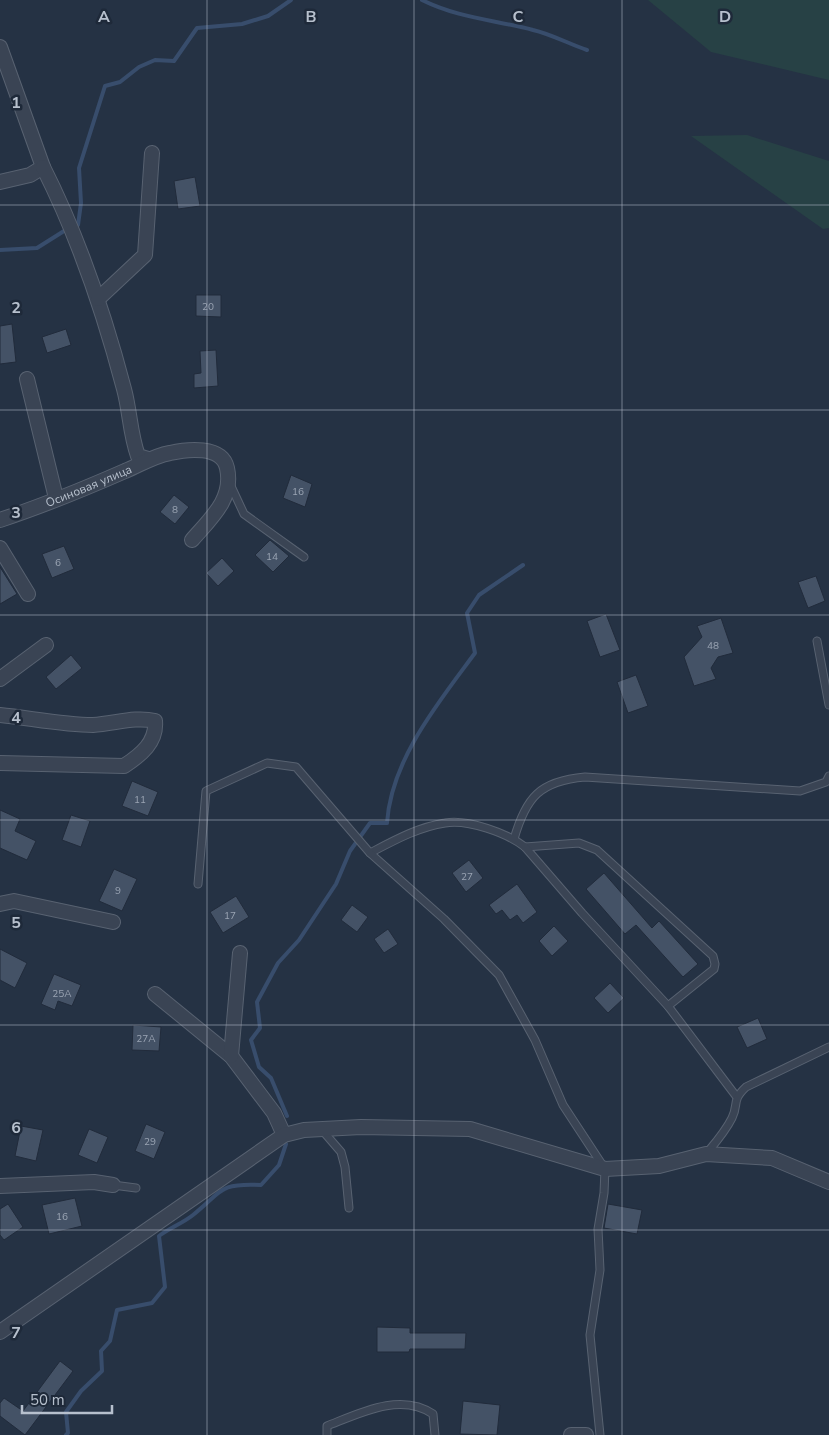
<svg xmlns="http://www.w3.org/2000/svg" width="829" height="1435" viewBox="0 0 829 1435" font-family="'Nunito Sans',sans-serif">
	<rect width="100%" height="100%" fill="#253244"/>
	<g fill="#274145">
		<polygon points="648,0 829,0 829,80 711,52"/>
		<polygon points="747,135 829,161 829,228 823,229 691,136"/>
	</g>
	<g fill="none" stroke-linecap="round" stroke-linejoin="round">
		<g stroke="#384d6c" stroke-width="4">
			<path d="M422 0C458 18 495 20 533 30 551 34 569 44 587 50"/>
			<polyline points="78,225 81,203 79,168 105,86 120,82 139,67 155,60 174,61 197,28 242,24 268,16 291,0"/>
			<polyline points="0,250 37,248 64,231"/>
			<path d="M287 1116 271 1078 259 1067 251 1040 260 1028 257 1002 278 963 299 940 336 884 350 851 370 823H387C391 760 438 703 475 653L467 613 479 595 523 565"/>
			<path d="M66 1435 68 1433 66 1412 81 1391 102 1371 101 1351 110 1341 117 1310 152 1303 165 1287 159 1236C170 1228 183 1223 193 1215 223 1191 218 1183 261 1185L279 1165 286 1144"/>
		</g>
	</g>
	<g fill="#445266" stroke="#212b3b">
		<polygon points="195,177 200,206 178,209 174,181"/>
		<polygon points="196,295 221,295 221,317 196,316"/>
		<polygon points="12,324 16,362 0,364 0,326"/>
		<polygon points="66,329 71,345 47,353 42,337"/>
		<polygon points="216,350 218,386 194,388 194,374 201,373 200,351"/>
		<polygon points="291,475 312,484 305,507 283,498"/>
		<polygon points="174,495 189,507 175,524 160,512"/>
		<polygon points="270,540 289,556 273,572 255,555"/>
		<polygon points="64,546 74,569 52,578 42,554"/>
		<polygon points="222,558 234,571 218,586 206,573"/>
		<polygon points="0,567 17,594 0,604"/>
		<polygon points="816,576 825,601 808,608 798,582"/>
		<polygon points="606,614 620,650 600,657 587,621"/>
		<polygon points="721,618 733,653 718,657 711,668 716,679 694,686 684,657 702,637 697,626"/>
		<polygon points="71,655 82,668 56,689 46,677"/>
		<polygon points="636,675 648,706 628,713 617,682"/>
		<polygon points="132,781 158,792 148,816 122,806"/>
		<polygon points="0,810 20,819 15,831 36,841 27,860 0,848"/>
		<polygon points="71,815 90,821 81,847 62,840"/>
		<polygon points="469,860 483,878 466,892 452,873"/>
		<polygon points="114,869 137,879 122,911 99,901"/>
		<polygon points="604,873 652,928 659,921 698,964 683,977 636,925 625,934 586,889"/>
		<polygon points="517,884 537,912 523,923 517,915 510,920 502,910 496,914 489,905"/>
		<polygon points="236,896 249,917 223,933 210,912"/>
		<polygon points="352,905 368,917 357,932 341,920"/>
		<polygon points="554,926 568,941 552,956 539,941"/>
		<polygon points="388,929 398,944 384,953 374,939"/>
		<polygon points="0,949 27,963 15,988 0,980"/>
		<polygon points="54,974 81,985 72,1006 58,1001 55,1010 41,1004"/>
		<polygon points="610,983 624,998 608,1013 594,998"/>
		<polygon points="758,1018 767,1039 747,1048 737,1027"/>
		<polygon points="133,1025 161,1027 159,1051 132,1050"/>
		<polygon points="146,1124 165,1132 154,1159 135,1151"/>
		<polygon points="21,1126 43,1130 36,1161 15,1156"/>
		<polygon points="89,1129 108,1137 97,1163 78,1155"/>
		<polygon points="75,1198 82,1226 49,1234 42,1205"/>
		<polygon points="8,1204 23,1227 4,1240 0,1235 0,1209"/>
		<polygon points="608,1204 642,1210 637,1234 604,1228"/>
		<polygon points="377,1327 410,1328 410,1333 466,1333 465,1349 410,1349 409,1352 377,1352"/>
		<polygon points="60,1361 73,1371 25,1435 0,1416 0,1403 4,1398 23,1411"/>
		<polygon points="463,1401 500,1405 497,1435 460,1434"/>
	</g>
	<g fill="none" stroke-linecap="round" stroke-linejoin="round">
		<defs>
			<g id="lane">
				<polyline points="230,484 244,514 304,557"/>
				<polyline points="817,641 829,705"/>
				<path d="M514 839C526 797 540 781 585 777L800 791 826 782 829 776"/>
				<polyline points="525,847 579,843 597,850 713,956 715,964 714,969 668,1006"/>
				<path d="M370 853C393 841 418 827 445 823 468 819 507 833 525 847L582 913 668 1006 736 1096"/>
				<polyline points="198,884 206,791 267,763 296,767 370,853 444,919 499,975 535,1040 563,1105 605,1169 604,1193 598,1229 600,1270 590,1335 600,1435"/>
				<polyline points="322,1130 341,1152 345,1167 349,1208"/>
				<path d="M706 1154C716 1142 725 1132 732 1118 739 1104 731 1101 746 1087L829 1047"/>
				<polyline points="113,1185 136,1188"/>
				<path d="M327 1435V1426C360 1413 401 1392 433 1414L435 1435"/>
			</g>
			<g id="street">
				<polyline points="0,47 43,167 30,175 0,182"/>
				<path d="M43 167C79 238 104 313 124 389 130 411 130 434 138 456L148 459"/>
				<polyline points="98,299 145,255 152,153"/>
				<polyline points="27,379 56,498"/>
				<path id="s1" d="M0 520C42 506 84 489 125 471 140 465 153 456 170 453 187 449 222 445 227 468 234 499 210 519 192 540"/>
				<polyline points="0,548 28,594"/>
				<polyline points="0,679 46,645"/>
				<path d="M0 715C30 718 63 725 93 725 114 724 135 716 155 721 157 742 141 755 124 766L0 763"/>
				<polyline points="0,904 14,901 113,922"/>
				<polyline points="155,994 231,1056 274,1113 284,1135"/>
				<polyline points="231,1056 240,953"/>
				<polyline points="0,1186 94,1182 113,1185"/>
				<polyline points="0,1332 284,1135 304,1130 361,1127 470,1129 605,1169 659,1166 706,1154 772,1158 829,1182"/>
				<polyline points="571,1435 586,1435"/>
			</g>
		</defs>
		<use href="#lane" stroke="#586271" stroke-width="9"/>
		<use href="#street" stroke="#586271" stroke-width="16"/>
		<use href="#lane" stroke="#3a4454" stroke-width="7"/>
		<use href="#street" stroke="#3a4454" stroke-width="14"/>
	</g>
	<path fill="none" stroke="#b7c0cd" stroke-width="1" stroke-opacity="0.55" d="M207 0V1435M414 0V1435M622 0V1435M0 205H829M0 410H829M0 615H829M0 820H829M0 1025H829M0 1230H829"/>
	<g text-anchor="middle" stroke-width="5" stroke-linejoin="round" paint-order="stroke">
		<g font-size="10" fill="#9aa4b3">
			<text x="208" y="310">20</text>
			<text x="298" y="495">16</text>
			<text x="175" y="513">8</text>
			<text x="272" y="560">14</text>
			<text x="58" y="566">6</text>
			<text x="713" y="649">48</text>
			<text x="140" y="803">11</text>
			<text x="467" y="880">27</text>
			<text x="118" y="894">9</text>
			<text x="230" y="919">17</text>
			<text x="62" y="997">25А</text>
			<text x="146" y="1042">27А</text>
			<text x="150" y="1145">29</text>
			<text x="62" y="1220">16</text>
		</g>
		<g font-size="12" fill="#b7c0cd" stroke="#1e2939">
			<text dy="4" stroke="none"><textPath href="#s1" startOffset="95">Осиновая улица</textPath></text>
		</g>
	</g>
	<g font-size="16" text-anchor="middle" font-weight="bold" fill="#b7c0cd" stroke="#1e2939" stroke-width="5" stroke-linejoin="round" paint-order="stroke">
		<text x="104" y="22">A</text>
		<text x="311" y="22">B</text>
		<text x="518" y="22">C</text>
		<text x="725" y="22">D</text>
		<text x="16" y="108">1</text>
		<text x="16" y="313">2</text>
		<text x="16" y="518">3</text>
		<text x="16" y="723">4</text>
		<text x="16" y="928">5</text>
		<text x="16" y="1133">6</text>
		<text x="16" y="1338">7</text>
	</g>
	<path d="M22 1405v8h90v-8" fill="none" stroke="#b7c0cd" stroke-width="2.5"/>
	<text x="30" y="1405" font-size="15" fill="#b7c0cd" stroke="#1e2939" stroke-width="4" paint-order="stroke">50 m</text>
</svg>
